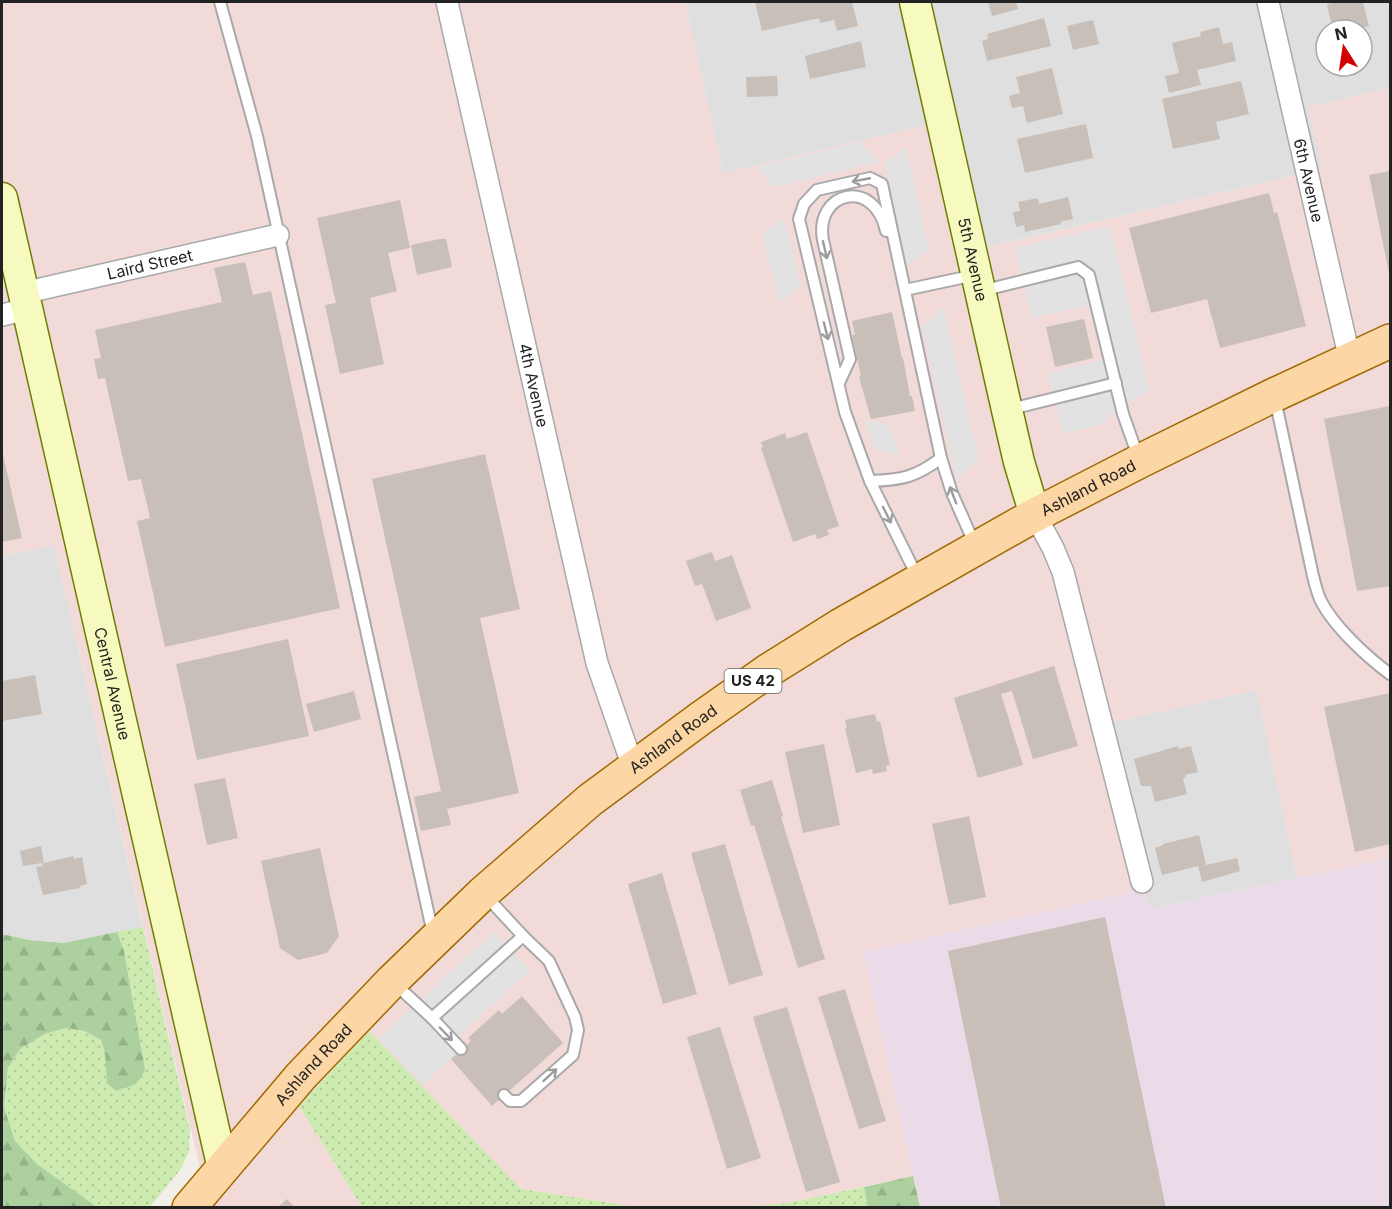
<svg xmlns="http://www.w3.org/2000/svg" width="1392" height="1209" viewBox="0 0 1392 1209" font-family="Inter,sans-serif">
	<defs>
		<pattern id="grass-dots" width="8" height="8" patternUnits="userSpaceOnUse" patternTransform="scale(1.5)"><rect width="8" height="8" fill="#cdebb0"/><path d="M2 2h.1M6 6h.1" fill="none" stroke="#b0c997" stroke-width="1.8" stroke-linecap="round"/></pattern>
		<pattern id="forest-firs" width="22" height="20" patternUnits="userSpaceOnUse" patternTransform="scale(1.5)"><rect width="22" height="20" fill="#add19e"/><path d="M5 1l3.5 6h-7zM16 11l3.5 6h-7z" fill="#95b388"/></pattern>
	</defs>
	<rect width="100%" height="100%" fill="#f2efe9"/>
	<g fill="#e0dfdf" fill-rule="evenodd">
		<path d="M685 2H1390V88L1308 107 1323 169 957 254 928 125 723 173ZM1326 30H1362V66H1326Z"/>
		<polygon points="54,545 143,927 65,943 29,940 2,934 2,556"/>
		<polygon points="1257,690 1297,878 1151,909 1145,889 1153,886 1109,723"/>
	</g>
	<polygon fill="#f2dad9" points="2,2 685,2 723,173 928,125 958,254 1323,169 1307,107 1390,88 1390,858 1297,878 1257,690 1110,723 1153,887 863,953 913,1176 787,1203 737,1208 638,1207 521,1189 369,1031 299,1106 362,1207 209,1207 54,545 2,556"/>
	<polygon fill="#ebdbe8" points="1390,858 1390,1207 920,1207 863,952 1145,889 1151,909"/>
	<g fill="url(#grass-dots)">
		<polygon points="143,927 190,1130 189,1152 180,1170 150,1207 97,1207 37,1164 15,1141 4,1107 8,1068 20,1049 45,1034 66,1028 83,1031 101,1040 105,1053 145,1068 124,951 117,932"/>
		<polygon points="369,1031 521,1189 638,1207 655,1207 362,1207 299,1106"/>
		<polygon points="864,1187 868,1207 737,1208 787,1203"/>
	</g>
	<g fill="url(#forest-firs)">
		<path d="M117 932 124 951 145 1069C140 1084 130 1088 115 1090L107 1083 105 1053 101 1040 84 1031 66 1028 45 1034 20 1049 8 1068 4 1107 15 1141 37 1164 97 1207H2V934L29 940 64 943Z"/>
		<polygon points="913,1176 920,1207 868,1207 864,1187"/>
	</g>
	<g fill="#e2e2e2">
		<polygon points="861,142 878,162 774,187 757,167"/>
		<polygon points="906,147 929,249 908,266 885,163"/>
		<polygon points="784,218 801,287 780,303 762,234"/>
		<polygon points="1110,226 1150,391 1114,411 1104,424 1063,434 1048,373 1102,360 1089,305 1032,318 1015,248"/>
		<polygon points="943,307 979,460 957,479 922,326"/>
		<polygon points="865,420 889,425 900,455 875,450"/>
		<polygon points="494,932 530,970 448,1046 455,1054 423,1085 379,1038"/>
	</g>
	<g fill="#c7bfb8">
		<polygon points="755,2 852,2 858,26 837,31 834,20 820,23 819,18 762,31"/>
		<polygon points="988,2 1016,2 1018,9 992,16"/>
		<polygon points="1336,2 1363,2 1369,26 1354,30 1353,23 1332,27 1327,4"/>
		<polygon points="1044,18 1051,46 987,61 982,41 988,39 987,34"/>
		<polygon points="1093,20 1099,44 1073,50 1067,26"/>
		<polygon points="1219,27 1223,44 1232,42 1236,61 1197,70 1201,85 1169,93 1165,76 1179,73 1172,43 1201,36 1200,32"/>
		<polygon points="861,41 866,67 810,79 805,56"/>
		<polygon points="1052,68 1063,114 1027,123 1023,106 1012,108 1009,96 1020,93 1016,77"/>
		<polygon points="777,76 778,96 747,97 746,77"/>
		<polygon points="1241,81 1249,114 1216,122 1220,139 1173,149 1162,99"/>
		<polygon points="1086,124 1093,158 1025,173 1017,139"/>
		<polygon points="1390,171 1390,273 1389,273 1369,175"/>
		<polygon points="1269,193 1274,213 1277,212 1306,326 1220,348 1207,299 1151,313 1129,228"/>
		<polygon points="1068,197 1073,219 1060,222 1061,224 1025,232 1024,225 1016,227 1013,212 1020,211 1018,202 1038,198 1039,204"/>
		<polygon points="400,200 410,248 388,253 397,291 370,298 384,364 340,374 325,305 336,303 317,218"/>
		<polygon points="440,239 446,239 452,267 417,275 411,245"/>
		<polygon points="245,262 253,295 271,291 340,608 165,647 137,521 150,518 141,479 128,481 105,378 98,379 94,359 101,358 95,330 222,302 214,268"/>
		<polygon points="892,312 902,358 903,358 910,396 912,396 915,411 871,419 859,377 861,376 852,335 855,335 852,321"/>
		<polygon points="1084,319 1093,358 1055,367 1046,327"/>
		<polygon points="1390,406 1390,586 1357,591 1324,419"/>
		<polygon points="807,432 839,526 827,530 829,535 817,539 815,534 793,542 761,448 763,447 761,442 785,433 787,439"/>
		<polygon points="2,450 22,538 2,542"/>
		<polygon points="485,454 520,609 480,618 519,793 447,809 451,825 421,831 414,797 441,791 372,479"/>
		<polygon points="712,552 715,561 732,555 751,608 716,621 702,584 695,586 686,561"/>
		<polygon points="288,639 309,736 197,760 176,664"/>
		<polygon points="1054,666 1078,746 1033,759 1012,691 1001,694 1023,765 978,778 954,698"/>
		<polygon points="35,675 42,714 2,721 2,681"/>
		<polygon points="354,691 361,719 314,732 306,704"/>
		<polygon points="1390,693 1390,844 1355,852 1324,707"/>
		<polygon points="875,714 877,722 880,721 890,765 886,766 887,771 873,774 872,769 856,773 845,729 847,728 845,720"/>
		<polygon points="824,744 840,825 803,833 785,752"/>
		<polygon points="1178,746 1178,749 1191,746 1198,772 1185,775 1186,777 1183,778 1187,794 1155,802 1151,786 1141,786 1134,759"/>
		<polygon points="225,778 238,838 207,845 194,784"/>
		<polygon points="772,780 783,816 781,817 825,959 798,968 754,825 751,826 740,790"/>
		<polygon points="969,816 986,897 949,905 932,824"/>
		<polygon points="1199,835 1206,865 1237,858 1240,871 1202,882 1198,866 1162,875 1155,848 1163,845 1163,844"/>
		<polygon points="725,844 763,975 729,985 691,853"/>
		<polygon points="41,846 44,863 73,856 74,859 82,857 87,884 80,886 80,888 43,895 36,867 43,866 42,863 23,866 20,851"/>
		<polygon points="320,848 339,936 327,953 298,960 280,948 261,861"/>
		<polygon points="662,873 697,994 663,1004 628,884"/>
		<polygon points="1105,917 1166,1208 1001,1208 948,951"/>
		<polygon points="845,989 886,1121 859,1129 818,997"/>
		<polygon points="522,996 563,1043 492,1106 451,1059 471,1041 468,1038 499,1010 502,1014"/>
		<polygon points="787,1007 840,1182 806,1192 753,1017"/>
		<polygon points="720,1027 761,1158 727,1169 687,1037"/>
		<polygon points="287,1199 295,1208 277,1208"/>
	</g>
	<g fill="none" stroke-linecap="round" stroke-linejoin="round">
		<defs>
			<g id="lane">
				<polyline points="220,2 257,136 433,934"/>
				<polyline points="905,290 975,275"/>
				<polyline points="981,291 1078,267 1089,275 1123,414 1139,459"/>
				<path d="M839 383 850 359 823 240C814 192 874 176 886 231"/>
				<path d="M1275 399 1313 576C1315 584 1317 592 1320 599 1333 626 1367 657 1390 674"/>
				<polyline points="1007,410 1116,383"/>
				<path d="M870 481C902 480 916 477 941 458"/>
				<polyline points="918,578 870,481 845,412 799,219 804,204 817,190 870,178 882,184 941,458 952,493 975,545"/>
				<polyline points="394,983 432,1018 523,936 485,895"/>
				<polyline points="432,1018 461,1049"/>
				<polyline points="504,1095 510,1101 521,1101 573,1055 578,1030 575,1017 549,961 523,936"/>
			</g>
			<g id="street">
				<path id="s1" d="M447 2 597 663 633 767"/>
				<path id="s2" d="M1268 2 1350 360"/>
				<path id="s3" d="M23 293 278 235"/>
				<polyline points="2,315 27,309"/>
				<polyline points="1035,515 1053,548 1063,572 1142,882"/>
			</g>
			<g id="secondary">
				<path id="s4" d="M915 2 1007 410 1019 462 1035 515"/>
				<path id="s5" d="M2 198 223 1169"/>
			</g>
			<g id="primary">
				<path id="s6" d="M189 1208 301 1076 392 981 483 893 590 800 701 718 769 670 841 625 1035 515 1140 461 1274 395 1390 341"/>
			</g>
		</defs>
		<use href="#lane" stroke="#a9a9a9" stroke-width="14"/>
		<use href="#street" stroke="#a9a9a9" stroke-width="24"/>
		<use href="#secondary" stroke="#707d05" stroke-width="33"/>
		<use href="#primary" stroke="#a06b00" stroke-width="36"/>
		<use href="#lane" stroke="#fff" stroke-width="10"/>
		<use href="#street" stroke="#fff" stroke-width="21"/>
		<use href="#secondary" stroke="#f7fabf" stroke-width="30"/>
		<use href="#primary" stroke="#fcd6a4" stroke-width="33"/>
	</g>
	<defs><path id="oneway-shaft" d="M-6 0H5M1.5-3L5.5 0L1.5 3" fill="none" stroke-width="1.6" stroke-linecap="round" stroke-linejoin="round" transform="scale(1.5)"/></defs>
	<g stroke="#9c9c9c">
		<use href="#oneway-shaft" transform="translate(861 180) rotate(169)"/>
		<use href="#oneway-shaft" transform="translate(825 250) rotate(77)"/>
		<use href="#oneway-shaft" transform="translate(826 331) rotate(76)"/>
		<use href="#oneway-shaft" transform="translate(953 495) rotate(-111)"/>
		<use href="#oneway-shaft" transform="translate(887 515) rotate(64)"/>
		<use href="#oneway-shaft" transform="translate(446 1034) rotate(46)"/>
		<use href="#oneway-shaft" transform="translate(550 1075) rotate(-42)"/>
	</g>
	<g text-anchor="middle" stroke-width="4.5" stroke-linejoin="round" paint-order="stroke">
		<rect fill="#fff" stroke="#646464" stroke-width="1.5" x="724.5" y="669" width="57" height="24" rx="4.5"/>
		<g font-size="15" font-weight="bold" fill="#222">
			<text x="753" y="686">US 42</text>
		</g>
		<g font-size="16" fill="#222" stroke="#fff">
			<text dy="6" stroke="none"><textPath href="#s2" startOffset="183">6th Avenue</textPath></text>
			<text dy="6" stroke="none"><textPath href="#s4" startOffset="264">5th Avenue</textPath></text>
			<text dy="6" stroke="none"><textPath href="#s3" startOffset="130">Laird Street</textPath></text>
			<text dy="6" stroke="none"><textPath href="#s1" startOffset="393">4th Avenue</textPath></text>
			<text dy="6" stroke="none"><textPath href="#s6" startOffset="1162">Ashland Road</textPath></text>
			<text dy="6" stroke="none"><textPath href="#s5" startOffset="498">Central Avenue</textPath></text>
			<text dy="6" stroke="none"><textPath href="#s6" startOffset="676">Ashland Road</textPath></text>
			<text dy="6" stroke="none"><textPath href="#s6" startOffset="190">Ashland Road</textPath></text>
		</g>
	</g>
	<rect width="1392" height="1209" fill="none" stroke="#222222" stroke-width="6"/>
	<g transform="translate(1344 48) rotate(348)"><circle r="28" fill="#ffffff" stroke="#a7a7a7" stroke-width="1.5"/>
	<path d="M0-4.5L10 22L0 15L-10 22Z" fill="#d40000"/>
	<text y="-9" font-size="16" font-weight="bold" text-anchor="middle" fill="#222222">N</text>
	</g>
</svg>
